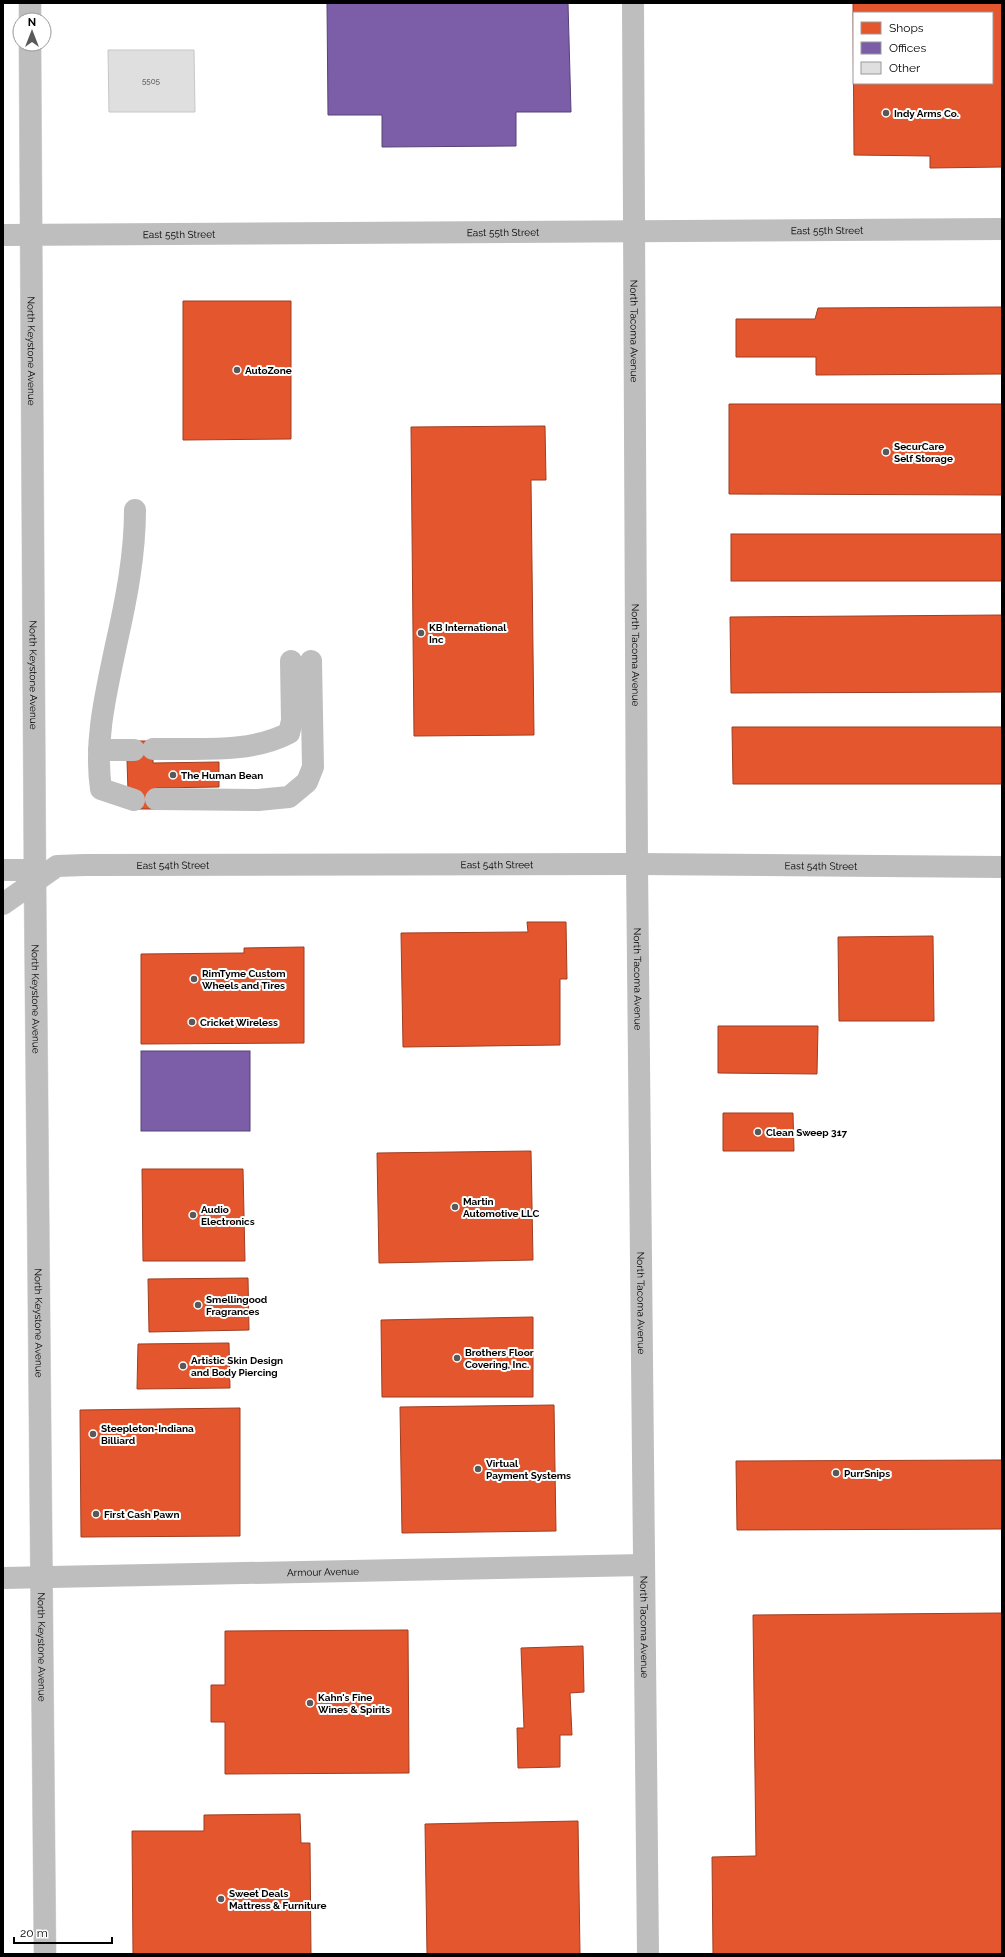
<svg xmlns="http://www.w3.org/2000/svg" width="1005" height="1957" viewBox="0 0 1005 1957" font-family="Raleway,sans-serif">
	<rect width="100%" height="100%" fill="#fff"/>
	<g fill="#e4572e" stroke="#a03d20" fill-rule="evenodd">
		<path d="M853 3H1002V167L930 168V156L854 155ZM854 13H992V83H854Z"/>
		<polygon points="183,301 291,301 291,439 183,440"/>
		<polygon points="1002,307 1002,374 816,375 816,357 736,357 736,319 815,319 818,308"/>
		<polygon points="729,404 1002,404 1002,495 729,494"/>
		<polygon points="545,426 546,480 531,480 534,735 414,736 411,427"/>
		<rect x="731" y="534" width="271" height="47"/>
		<polygon points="1002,615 1002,692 731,693 730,617"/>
		<polygon points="732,727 1002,727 1002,784 733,784"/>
		<polygon points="134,741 153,741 153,763 219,762 219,787 156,788 156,809 134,809 128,791 127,760"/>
		<polygon points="527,922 566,922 567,979 560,979 560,1045 403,1047 401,933 528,932"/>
		<polygon points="933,936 934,1021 839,1021 838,937"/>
		<polygon points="304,947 304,1043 141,1044 141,954 244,953 244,948"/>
		<polygon points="718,1026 818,1026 817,1074 718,1073"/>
		<polygon points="723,1113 793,1113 794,1151 723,1151"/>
		<polygon points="531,1151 533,1260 379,1263 377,1153"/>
		<polygon points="142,1169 243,1169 245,1261 143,1261"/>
		<polygon points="248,1278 249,1330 149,1332 148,1279"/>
		<polygon points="533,1317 533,1397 382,1397 381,1320"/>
		<polygon points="229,1343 230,1388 137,1389 138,1344"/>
		<polygon points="554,1405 556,1531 402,1533 400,1407"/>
		<polygon points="240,1408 240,1536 81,1537 80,1410"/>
		<polygon points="1002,1460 1002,1529 737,1530 736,1461"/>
		<polygon points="1002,1613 1002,1954 713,1954 712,1857 756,1856 753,1615"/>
		<polygon points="408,1630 409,1773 225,1774 225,1722 211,1722 211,1685 225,1685 225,1631"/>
		<polygon points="583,1646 584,1692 570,1693 572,1735 560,1735 560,1767 518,1768 517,1728 524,1728 521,1648"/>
		<polygon points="300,1814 301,1843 310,1843 311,1954 133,1954 132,1831 204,1831 204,1815"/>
		<polygon points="578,1821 580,1954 427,1954 425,1824"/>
	</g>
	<g fill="#7b5ea7" stroke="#564275">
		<polygon points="327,3 568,3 571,112 516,112 516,146 382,147 382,115 328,115"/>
		<rect x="141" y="1051" width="109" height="80"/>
	</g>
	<polygon fill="#dfdfdf" stroke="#c7c7c7" points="108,50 194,50 195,112 109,112"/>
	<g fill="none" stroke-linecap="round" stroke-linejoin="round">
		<defs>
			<g id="major">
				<polyline points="30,3 30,20"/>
				<path id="s5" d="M30 44 35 882 45 1954"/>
			</g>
		</defs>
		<use href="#major" stroke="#dbdbdb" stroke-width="23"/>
		<g stroke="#bebebe" stroke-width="22">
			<path id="s1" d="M633 3 637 864 648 1954"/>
			<path id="s2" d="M3 235 1002 229"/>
			<path d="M153 749C197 748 249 754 289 733L292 721 291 661"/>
			<polyline points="99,750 134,750"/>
			<polyline points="156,799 258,800 289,797 307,782 313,767 311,661"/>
			<path d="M134 800 101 789C94 741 106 693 116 645 126 601 135 555 135 510"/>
			<polyline points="3,870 35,870"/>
			<path id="s3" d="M3 904 57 866 85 865 637 864 1002 867"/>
			<path id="s4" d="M3 1578 643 1565"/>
		</g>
		<use href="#major" stroke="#bebebe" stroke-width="22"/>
	</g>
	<g fill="#595959" stroke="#fff" stroke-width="1.5">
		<circle cx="886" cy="113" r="4"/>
		<circle cx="237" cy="370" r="4"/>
		<circle cx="886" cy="452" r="4"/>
		<circle cx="421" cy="633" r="4"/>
		<circle cx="173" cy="775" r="4"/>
		<circle cx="194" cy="979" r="4"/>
		<circle cx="192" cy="1022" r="4"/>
		<circle cx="758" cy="1132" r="4"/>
		<circle cx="455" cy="1207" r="4"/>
		<circle cx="193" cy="1215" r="4"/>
		<circle cx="198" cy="1305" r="4"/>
		<circle cx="457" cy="1358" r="4"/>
		<circle cx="183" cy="1366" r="4"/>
		<circle cx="93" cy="1434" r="4"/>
		<circle cx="478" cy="1469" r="4"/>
		<circle cx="836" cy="1473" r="4"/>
		<circle cx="96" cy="1514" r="4"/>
		<circle cx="310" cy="1703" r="4"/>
		<circle cx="221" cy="1899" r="4"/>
	</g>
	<g text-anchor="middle" stroke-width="4" stroke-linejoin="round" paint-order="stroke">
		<g font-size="8" fill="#383838">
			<text x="151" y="84">5505</text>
		</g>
		<g font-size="10" font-weight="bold" fill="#000" stroke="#fff" text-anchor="start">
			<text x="894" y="117">Indy Arms Co.</text>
			<text x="245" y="374">AutoZone</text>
			<text x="894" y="450">SecurCare<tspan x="894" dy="12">Self Storage</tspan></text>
			<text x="429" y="631">KB International<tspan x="429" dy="12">Inc</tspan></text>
			<text x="181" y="779">The Human Bean</text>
			<text x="202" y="977">RimTyme Custom<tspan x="202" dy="12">Wheels and Tires</tspan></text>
			<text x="200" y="1026">Cricket Wireless</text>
			<text x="766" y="1136">Clean Sweep 317</text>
			<text x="463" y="1205">Martin<tspan x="463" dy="12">Automotive LLC</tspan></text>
			<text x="201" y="1213">Audio<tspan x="201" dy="12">Electronics</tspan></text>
			<text x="206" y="1303">Smellingood<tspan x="206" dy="12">Fragrances</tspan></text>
			<text x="465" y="1356">Brothers Floor<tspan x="465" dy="12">Covering, Inc.</tspan></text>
			<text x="191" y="1364">Artistic Skin Design<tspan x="191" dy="12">and Body Piercing</tspan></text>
			<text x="101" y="1432">Steepleton-Indiana<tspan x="101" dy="12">Billiard</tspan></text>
			<text x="486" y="1467">Virtual<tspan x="486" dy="12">Payment Systems</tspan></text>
			<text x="844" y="1477">PurrSnips</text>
			<text x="104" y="1518">First Cash Pawn</text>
			<text x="318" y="1701">Kahn's Fine<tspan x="318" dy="12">Wines &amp; Spirits</tspan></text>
			<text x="229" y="1897">Sweet Deals<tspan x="229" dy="12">Mattress &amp; Furniture</tspan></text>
		</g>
		<g font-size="10" fill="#000" stroke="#fff">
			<text dy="4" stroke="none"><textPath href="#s2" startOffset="824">East 55th Street</textPath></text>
			<text dy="4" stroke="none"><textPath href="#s2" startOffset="500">East 55th Street</textPath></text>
			<text dy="4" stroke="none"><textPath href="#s2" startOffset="176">East 55th Street</textPath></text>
			<text dy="4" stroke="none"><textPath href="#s1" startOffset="328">North Tacoma Avenue</textPath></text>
			<text dy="4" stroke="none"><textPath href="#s5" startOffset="307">North Keystone Avenue</textPath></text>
			<text dy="4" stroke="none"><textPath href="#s1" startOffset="652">North Tacoma Avenue</textPath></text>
			<text dy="4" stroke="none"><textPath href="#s5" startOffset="631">North Keystone Avenue</textPath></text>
			<text dy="4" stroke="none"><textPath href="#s3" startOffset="182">East 54th Street</textPath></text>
			<text dy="4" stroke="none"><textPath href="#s3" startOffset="506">East 54th Street</textPath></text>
			<text dy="4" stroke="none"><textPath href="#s3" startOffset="830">East 54th Street</textPath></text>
			<text dy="4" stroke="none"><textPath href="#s1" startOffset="976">North Tacoma Avenue</textPath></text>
			<text dy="4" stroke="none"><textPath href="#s5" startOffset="955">North Keystone Avenue</textPath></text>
			<text dy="4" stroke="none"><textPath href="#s1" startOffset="1300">North Tacoma Avenue</textPath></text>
			<text dy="4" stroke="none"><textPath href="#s5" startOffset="1279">North Keystone Avenue</textPath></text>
			<text dy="4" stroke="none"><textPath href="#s4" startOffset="320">Armour Avenue</textPath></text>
			<text dy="4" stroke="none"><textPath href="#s1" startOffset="1624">North Tacoma Avenue</textPath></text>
			<text dy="4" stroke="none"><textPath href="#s5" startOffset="1603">North Keystone Avenue</textPath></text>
		</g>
	</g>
	<rect width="1005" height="1957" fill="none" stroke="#000000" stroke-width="8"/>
	<rect x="853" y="12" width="140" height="72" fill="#ffffff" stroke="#999999"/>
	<rect x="861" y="22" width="20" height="12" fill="#e4572e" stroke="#999999"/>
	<text x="889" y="32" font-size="12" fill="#000000">Shops</text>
	<rect x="861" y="42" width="20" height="12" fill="#7b5ea7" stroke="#999999"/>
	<text x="889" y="52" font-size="12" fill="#000000">Offices</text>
	<rect x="861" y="62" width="20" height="12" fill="#dfdfdf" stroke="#999999"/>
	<text x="889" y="72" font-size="12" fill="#000000">Other</text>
	<g transform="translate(32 32)"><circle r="19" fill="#ffffff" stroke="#999999"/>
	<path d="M0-3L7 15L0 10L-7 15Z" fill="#595959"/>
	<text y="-6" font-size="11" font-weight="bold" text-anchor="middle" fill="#000000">N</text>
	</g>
	<path d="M14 1937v6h98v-6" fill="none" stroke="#000000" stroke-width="2"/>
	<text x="20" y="1937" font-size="12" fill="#000000" stroke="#ffffff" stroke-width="3" paint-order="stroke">20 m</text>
</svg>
